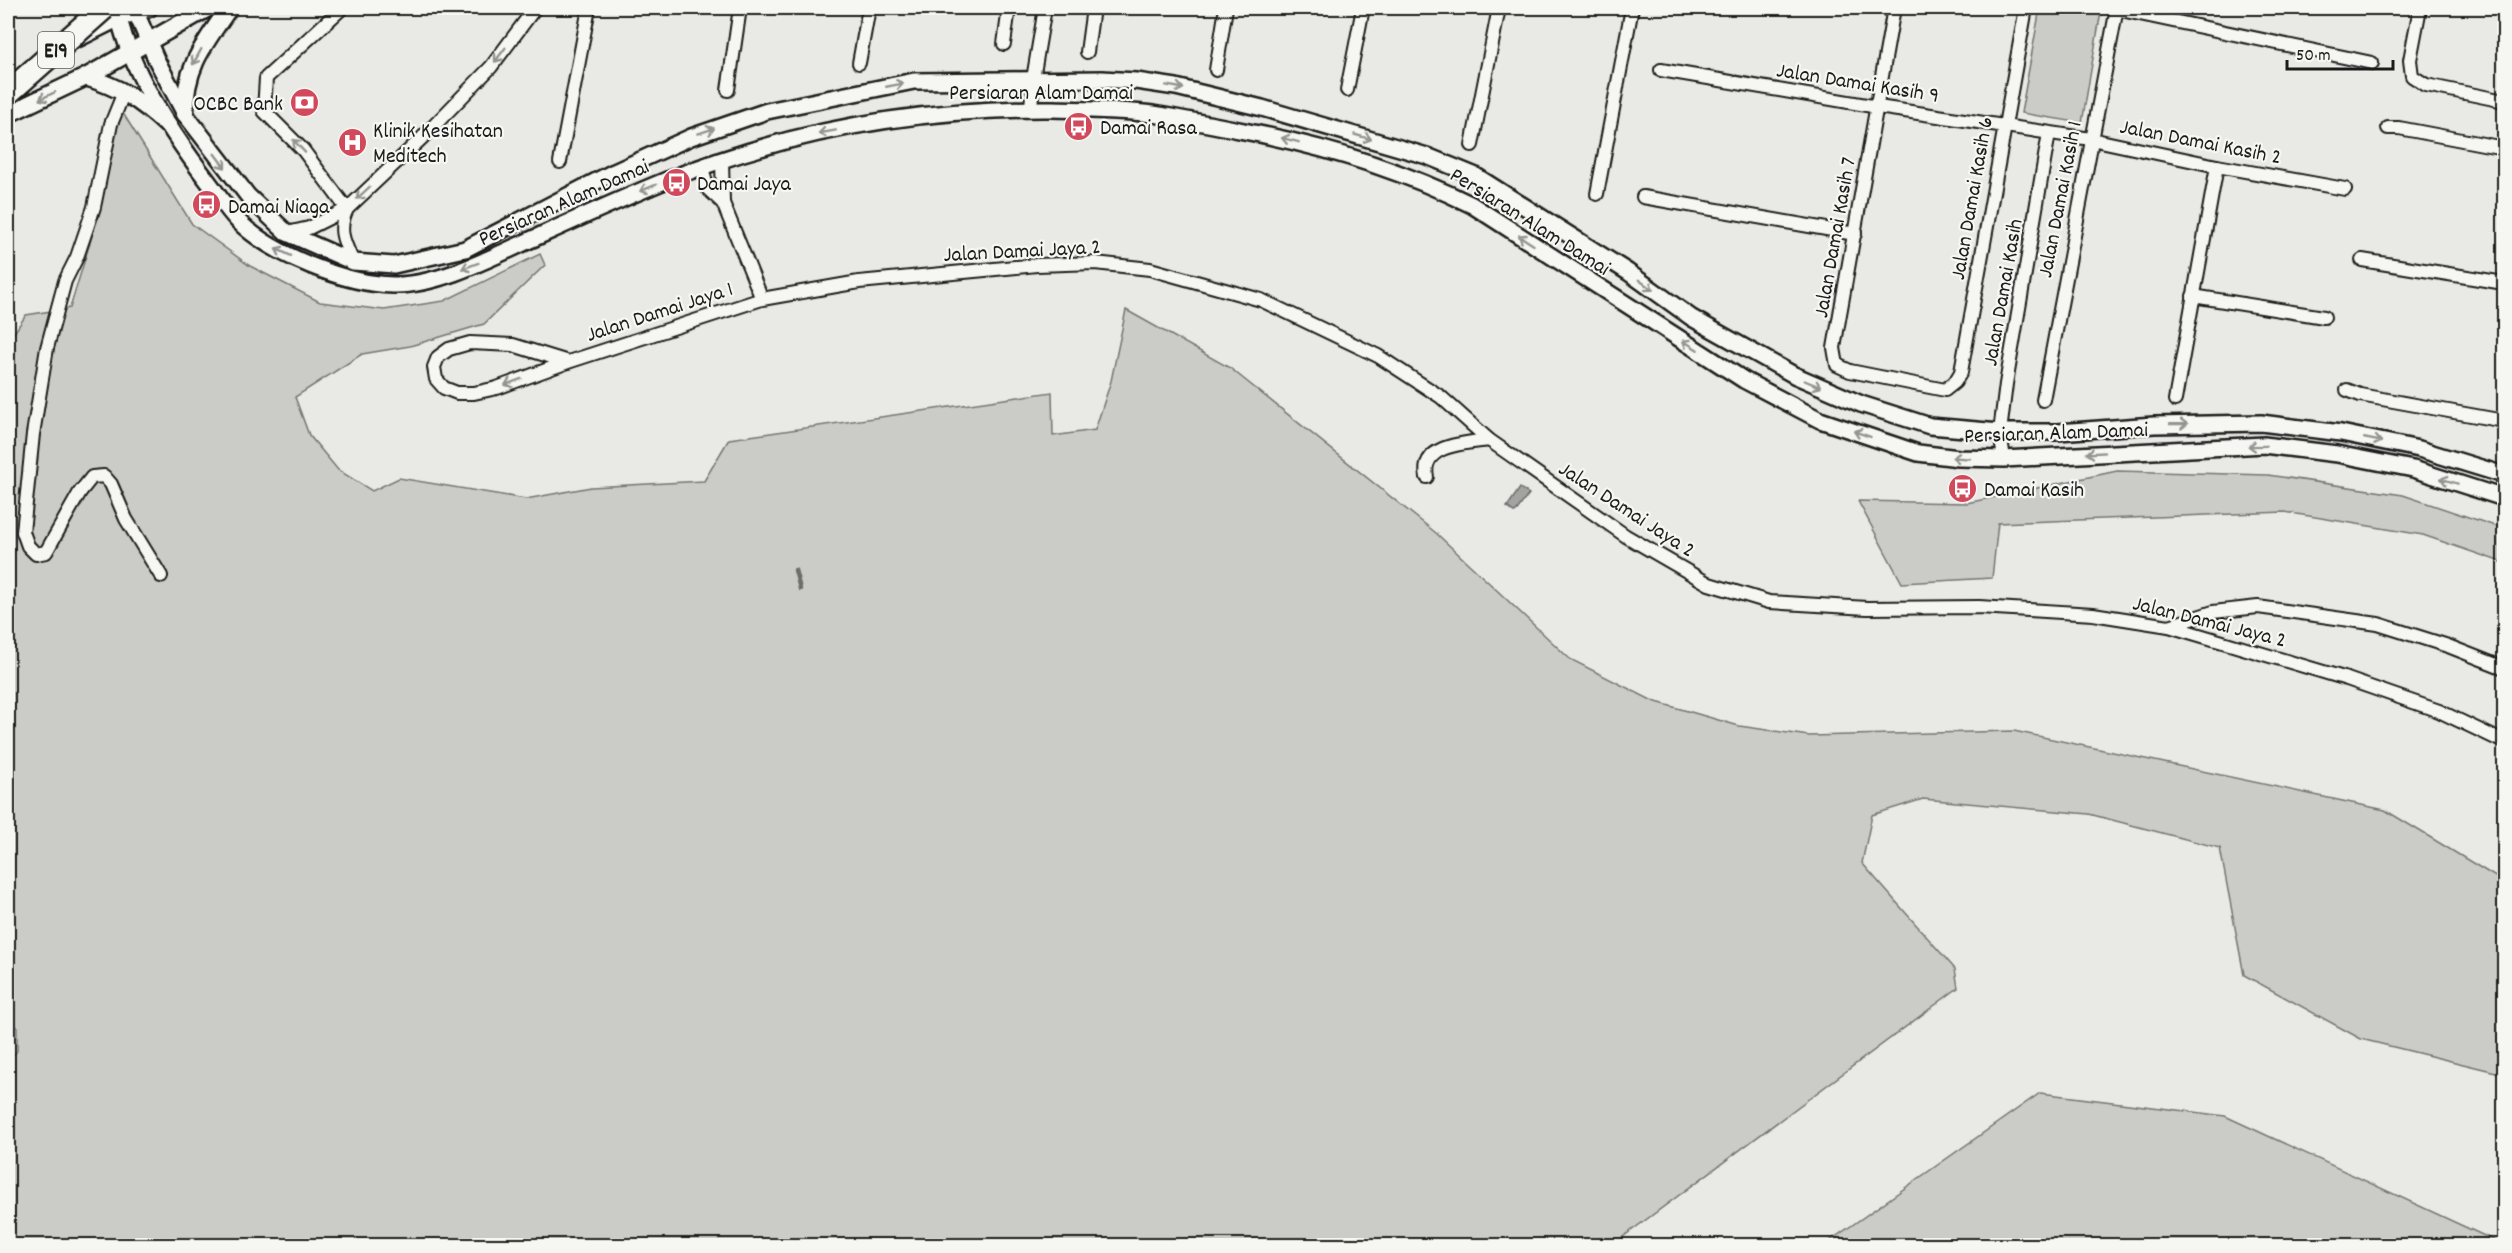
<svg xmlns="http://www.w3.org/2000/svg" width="2512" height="1253" viewBox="0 0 2512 1253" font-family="Dekko,sans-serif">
	<rect width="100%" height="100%" fill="#e9e9e5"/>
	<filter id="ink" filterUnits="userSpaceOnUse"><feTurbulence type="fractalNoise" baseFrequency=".0167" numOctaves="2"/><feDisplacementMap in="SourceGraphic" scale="12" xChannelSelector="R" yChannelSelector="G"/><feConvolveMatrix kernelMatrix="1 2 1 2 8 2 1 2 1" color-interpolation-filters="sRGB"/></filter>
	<g filter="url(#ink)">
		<g fill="#cbcbc7" stroke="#747472" stroke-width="1.5">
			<polygon points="2040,8 2106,8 2100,17 2082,123 2021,113"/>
			<polygon points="121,110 192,224 250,266 320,302 384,310 444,301 540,254 545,265 484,324 410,346 362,354 295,397 309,435 338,470 372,491 399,478 526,499 591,487 704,481 729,439 1052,392 1053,436 1095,430 1111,381 1126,310 1230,368 1436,533 1570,659 1653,701 1739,726 1809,736 2014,731 2385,810 2504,882 2504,1074 2361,1039 2244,975 2220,848 2089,814 1923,799 1872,815 1862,863 1955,969 1958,988 1612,1245 8,1246 8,1060 17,1051 17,1028 8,1017 8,342 26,315 70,308 100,210"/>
			<polygon points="2117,471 2268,475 2403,495 2504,529 2504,563 2423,535 2285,512 1998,523 1992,578 1902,583 1858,501 1967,503"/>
			<polygon points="2040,1093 2225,1116 2504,1245 1824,1245"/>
		</g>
		<polygon fill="#a3a3a1" stroke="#6d6d6c" stroke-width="1.5" points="1520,488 1529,494 1515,513 1507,507"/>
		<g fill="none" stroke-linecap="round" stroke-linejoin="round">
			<polyline stroke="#6d6d6c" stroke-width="4.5" points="795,570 800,589"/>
			<defs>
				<g id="minor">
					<polyline points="342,8 266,78 264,111 303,150 347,209"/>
					<polyline points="1894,8 1834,348 1837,365 1850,371 1945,390 1955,382 1961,372 2026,8"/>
					<polyline points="2420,8 2410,60 2412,76 2426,85 2504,101"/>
					<polyline points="2116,9 2372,63"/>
					<polyline points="1004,44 1009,8"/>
					<polyline points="1087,52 1093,8"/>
					<polyline points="859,63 869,8"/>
					<polyline points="1216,70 1226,8"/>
					<polyline points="1661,70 1878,107 2091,139 2217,166 2345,189"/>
					<polyline points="728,90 740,8"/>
					<polyline points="1347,90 1363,8"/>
					<polyline points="124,92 111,124 94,207 77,257 65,281 47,348 33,434 23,532 28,546 36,554 46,552 80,492 92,477 104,476 111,484 126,519 161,576"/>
					<polyline points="1031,109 1033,79 1045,8"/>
					<polyline points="2388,128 2399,128 2504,148"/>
					<polyline points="1472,145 1499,8"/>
					<polyline points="722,159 723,203 762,299"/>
					<polyline points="560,162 589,8"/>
					<polyline points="702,166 707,188 723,203"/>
					<polyline points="1597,194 1632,8"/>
					<polyline points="1643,197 1855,234"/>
					<polyline points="287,233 309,228 347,209"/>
					<polyline points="2362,260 2504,283"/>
					<path d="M353 262C344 242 337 230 347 209L422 138 491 67 535 8"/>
					<polyline points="2193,296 2324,317"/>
					<polyline points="568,362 513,345 470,343 449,349 438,357 434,367 436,379 444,388 457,393 474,393 497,388 568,362 762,299 859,282 1037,265 1095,263 1150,269 1261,300 1378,356 1441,397 1489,440 1626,536 1709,584 1769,602 1867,608 1979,607 2093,614 2169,626 2347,679 2439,711 2504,742"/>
					<polyline points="2347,390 2360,395 2504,421"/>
					<polyline points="2043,400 2117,8"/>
					<polyline points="2175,400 2217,166"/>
					<polyline points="2004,459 2000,432 2006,384 2049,133"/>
					<path d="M1427 477C1420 444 1466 443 1489 440"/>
					<polyline points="2169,626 2213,612 2258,607 2378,624 2448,646 2504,668"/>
				</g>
				<g id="tertiary">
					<path d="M117 8C127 67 174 137 210 184 219 196 227 210 238 221 272 255 346 284 393 285 440 286 496 255 539 236 581 217 623 198 667 180 789 131 921 108 1052 109 1086 110 1120 110 1153 114 1183 119 1214 125 1244 131 1323 146 1399 169 1472 205L1744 380 1820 420 1918 453 1959 458 2004 459 2264 445 2337 454 2413 469 2504 498"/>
					<polyline points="134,8 156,59 185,114 248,196 287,233 353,262 394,265 465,249 614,172 691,137 767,111 914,81 1102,79 1136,81 1176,87 1262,108 1427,156 1476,176 1628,272 1692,318 1794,375 1861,404 1930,426 2000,432 2058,432 2154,425 2261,423 2341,433 2419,449 2504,475"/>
				</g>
				<g id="secondary">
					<polyline points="78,38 118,18 149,8"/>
					<path d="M86 77C121 88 140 100 167 125"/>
					<polyline points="8,114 86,77 208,8"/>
					<path d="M185 114C184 68 204 44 229 8"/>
				</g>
			</defs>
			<use href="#minor" stroke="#1c1c1c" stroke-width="16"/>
			<use href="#tertiary" stroke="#1c1c1c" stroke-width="20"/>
			<use href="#secondary" stroke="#1c1c1c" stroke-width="21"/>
			<use href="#minor" stroke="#f6f6f2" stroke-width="12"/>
			<use href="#tertiary" stroke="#f6f6f2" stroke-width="15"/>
			<use href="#secondary" stroke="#f6f6f2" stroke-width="16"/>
			<defs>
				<polyline id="motorway-bridge" points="8,93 104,8"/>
			</defs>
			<use href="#motorway-bridge" stroke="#1c1c1c" stroke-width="27" stroke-linecap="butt"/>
			<use href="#motorway-bridge" stroke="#f6f6f2" stroke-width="22"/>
		</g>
		<defs><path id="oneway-shaft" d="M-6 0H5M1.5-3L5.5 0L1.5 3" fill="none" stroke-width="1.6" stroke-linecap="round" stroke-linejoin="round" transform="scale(1.5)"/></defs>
		<g stroke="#949492">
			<use href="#oneway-shaft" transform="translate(500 55) rotate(127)"/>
			<use href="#oneway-shaft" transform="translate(197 57) rotate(119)"/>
			<use href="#oneway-shaft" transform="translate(895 85) rotate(-11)"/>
			<use href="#oneway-shaft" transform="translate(1175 87) rotate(10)"/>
			<use href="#oneway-shaft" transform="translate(47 96) rotate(155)"/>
			<use href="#oneway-shaft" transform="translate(706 131) rotate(-18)"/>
			<use href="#oneway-shaft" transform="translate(827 132) rotate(170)"/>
			<use href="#oneway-shaft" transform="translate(1363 137) rotate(16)"/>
			<use href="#oneway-shaft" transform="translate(1290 140) rotate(-166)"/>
			<use href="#oneway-shaft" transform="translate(299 146) rotate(-133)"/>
			<use href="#oneway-shaft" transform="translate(220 161) rotate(53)"/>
			<use href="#oneway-shaft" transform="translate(648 188) rotate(158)"/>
			<use href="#oneway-shaft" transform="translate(363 193) rotate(137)"/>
			<use href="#oneway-shaft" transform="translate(1526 240) rotate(-147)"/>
			<use href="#oneway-shaft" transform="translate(283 252) rotate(-155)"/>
			<use href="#oneway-shaft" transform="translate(470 266) rotate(160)"/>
			<use href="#oneway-shaft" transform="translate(1646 285) rotate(36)"/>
			<use href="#oneway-shaft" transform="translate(1690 345) rotate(-148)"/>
			<use href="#oneway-shaft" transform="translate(513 382) rotate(160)"/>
			<use href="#oneway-shaft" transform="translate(1813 384) rotate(23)"/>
			<use href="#oneway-shaft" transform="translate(2179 424) rotate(-1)"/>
			<use href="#oneway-shaft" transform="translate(1862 434) rotate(-161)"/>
			<use href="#oneway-shaft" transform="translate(2373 440) rotate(11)"/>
			<use href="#oneway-shaft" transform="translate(2257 446) rotate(179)"/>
			<use href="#oneway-shaft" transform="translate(2095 453) rotate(177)"/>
			<use href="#oneway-shaft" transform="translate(1961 458) rotate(-176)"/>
			<use href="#oneway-shaft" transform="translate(2449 481) rotate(-163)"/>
		</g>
	</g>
	<defs>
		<symbol id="bank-disc" viewBox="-11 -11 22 22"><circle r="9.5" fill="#d1495b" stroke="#f6f6f2"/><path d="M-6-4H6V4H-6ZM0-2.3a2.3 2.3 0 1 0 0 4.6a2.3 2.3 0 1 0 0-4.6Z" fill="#fff"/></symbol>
		<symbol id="bus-disc" viewBox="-11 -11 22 22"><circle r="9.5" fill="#d1495b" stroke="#f6f6f2"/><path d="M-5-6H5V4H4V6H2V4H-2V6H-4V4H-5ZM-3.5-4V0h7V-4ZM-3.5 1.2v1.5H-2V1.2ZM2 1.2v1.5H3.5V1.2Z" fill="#fff"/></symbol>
		<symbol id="hospital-disc" viewBox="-11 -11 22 22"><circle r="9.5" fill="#d1495b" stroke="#f6f6f2"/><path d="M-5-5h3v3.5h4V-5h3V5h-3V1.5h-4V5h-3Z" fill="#fff"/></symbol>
	</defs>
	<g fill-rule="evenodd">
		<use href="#bank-disc" x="288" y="86" width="33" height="33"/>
		<use href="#bus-disc" x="1062" y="110" width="33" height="33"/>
		<use href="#hospital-disc" x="336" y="126" width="33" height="33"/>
		<use href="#bus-disc" x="660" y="166" width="33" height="33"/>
		<use href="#bus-disc" x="190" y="188" width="33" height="33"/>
		<use href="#bus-disc" x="1946" y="472" width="33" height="33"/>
	</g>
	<g text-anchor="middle" stroke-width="4.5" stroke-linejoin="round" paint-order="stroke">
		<rect fill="#f6f6f2" stroke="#5d5d5c" stroke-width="1.5" x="38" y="32" width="36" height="36" rx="4.5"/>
		<g font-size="21" font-weight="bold" fill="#1c1c1c">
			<text x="56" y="57">E19</text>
		</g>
		<g font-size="22" fill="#1c1c1c" stroke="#f6f6f2">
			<text transform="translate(1858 81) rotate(9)" y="8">Jalan Damai Kasih 9</text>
			<text x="1041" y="99">Persiaran Alam Damai</text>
			<text transform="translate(2201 140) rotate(11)" y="8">Jalan Damai Kasih 2</text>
			<text transform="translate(1970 198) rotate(-80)" y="8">Jalan Damai Kasih 6</text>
			<text transform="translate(2058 199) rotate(-79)" y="8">Jalan Damai Kasih 1</text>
			<text transform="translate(563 201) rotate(-24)" y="8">Persiaran Alam Damai</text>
			<text transform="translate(1531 220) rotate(32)" y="8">Persiaran Alam Damai</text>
			<text transform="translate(1833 237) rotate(-80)" y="8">Jalan Damai Kasih 7</text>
			<text transform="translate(1022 249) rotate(-3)" y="8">Jalan Damai Jaya 2</text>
			<text transform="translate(2001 292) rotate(-80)" y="8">Jalan Damai Kasih</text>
			<text transform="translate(659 310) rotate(-18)" y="8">Jalan Damai Jaya 1</text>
			<text transform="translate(2056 431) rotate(-2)" y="8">Persiaran Alam Damai</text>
			<text transform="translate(1628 508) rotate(33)" y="8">Jalan Damai Jaya 2</text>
			<text transform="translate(2210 620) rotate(14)" y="8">Jalan Damai Jaya 2</text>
		</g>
		<g font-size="22" fill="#1c1c1c" stroke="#f6f6f2" text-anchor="start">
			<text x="283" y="110" text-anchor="end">OCBC Bank</text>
			<text x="1100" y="134">Damai Rasa</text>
			<text x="373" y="137">Klinik Kesihatan<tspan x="373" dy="25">Meditech</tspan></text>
			<text x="697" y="190">Damai Jaya</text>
			<text x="228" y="213">Damai Niaga</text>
			<text x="1984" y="496">Damai Kasih</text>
		</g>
	</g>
	<rect width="2512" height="1253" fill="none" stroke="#f6f6f2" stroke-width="30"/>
	<rect x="15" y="15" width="2482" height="1223" fill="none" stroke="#1c1c1c" stroke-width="2" filter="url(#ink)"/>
	<path d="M2287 60v9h106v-9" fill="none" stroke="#1c1c1c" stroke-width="3"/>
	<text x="2296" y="60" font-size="18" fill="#1c1c1c" stroke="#f6f6f2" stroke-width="4.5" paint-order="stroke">50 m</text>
</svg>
